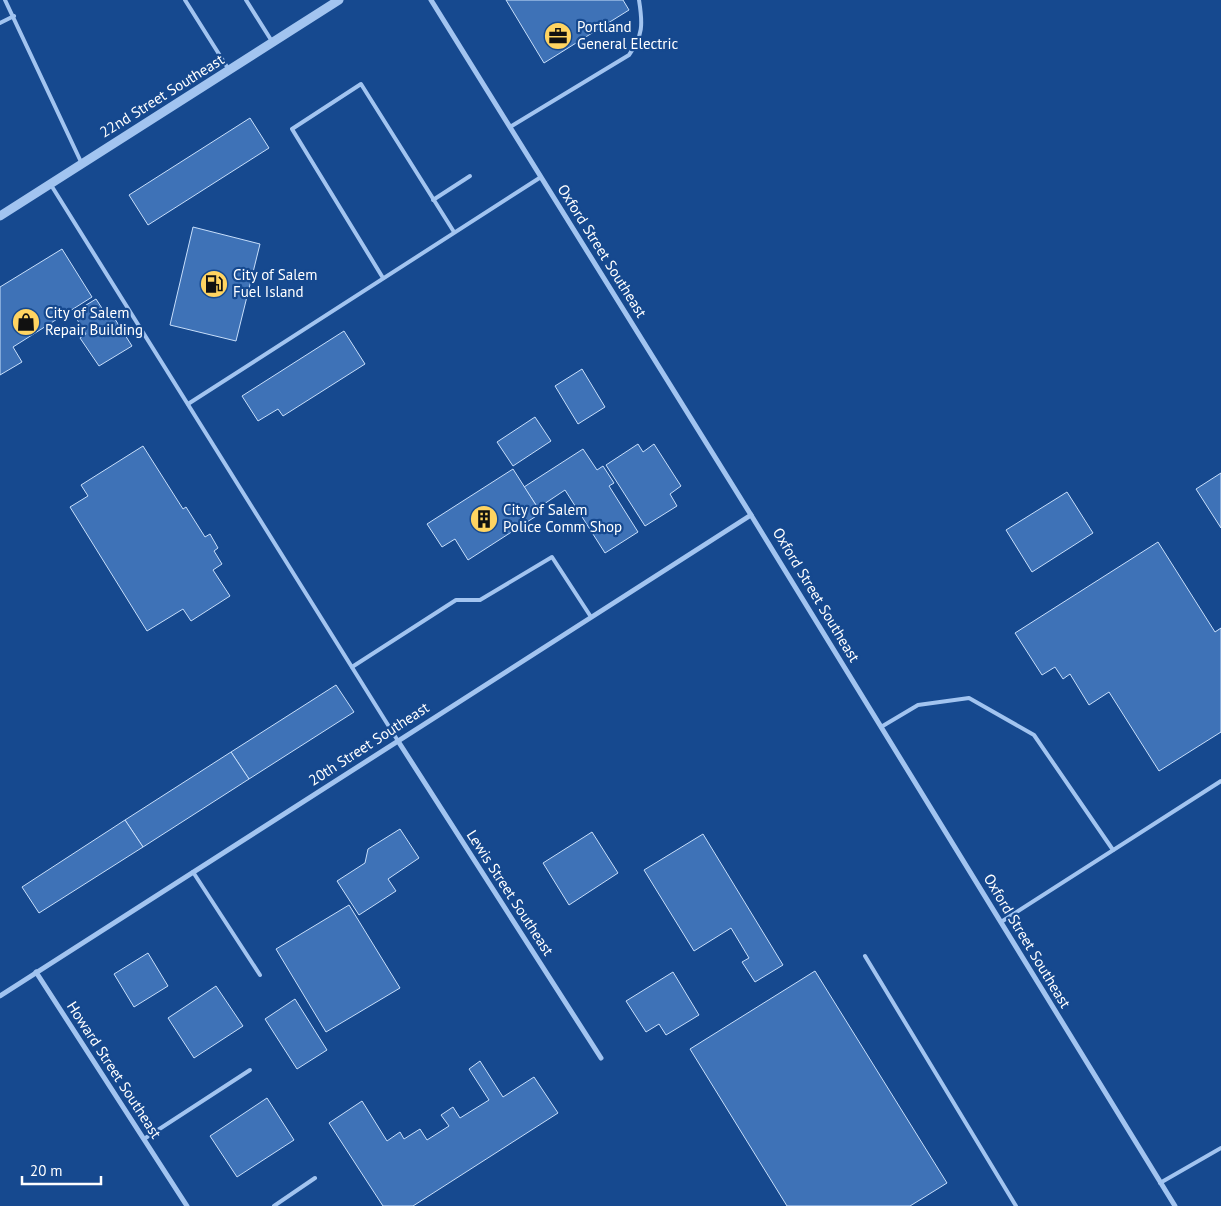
<svg xmlns="http://www.w3.org/2000/svg" width="1221" height="1206" viewBox="0 0 1221 1206" font-family="'PT Sans',sans-serif">
	<rect width="100%" height="100%" fill="#16498f"/>
	<g fill="#3e72b7" stroke="#c8dffb">
		<polygon points="506,0 623,0 629,10 544,63"/>
		<polygon points="250,118 269,148 148,225 129,195"/>
		<polygon points="193,227 260,244 236,341 170,325"/>
		<polygon points="62,249 92,297 13,347 22,362 0,375 0,287"/>
		<polygon points="96,299 109,319 113,316 132,346 99,366 80,338 86,334 73,313"/>
		<polygon points="344,331 365,364 283,416 278,409 258,421 242,396"/>
		<polygon points="582,369 605,407 578,424 555,386"/>
		<polygon points="535,417 551,441 513,466 497,442"/>
		<polygon points="638,444 643,452 654,444 681,486 670,494 677,506 645,526 606,465"/>
		<polygon points="143,446 183,509 186,507 205,537 210,534 218,548 214,551 222,564 213,570 230,596 191,621 183,609 147,631 70,507 88,496 81,485"/>
		<polygon points="583,449 597,470 603,466 614,483 609,486 638,532 605,553 565,490 538,508 524,487"/>
		<polygon points="513,469 541,513 468,560 455,539 442,547 427,524"/>
		<polygon points="1221,473 1221,528 1196,489"/>
		<polygon points="1067,492 1093,533 1032,572 1006,530"/>
		<polygon points="1158,542 1215,632 1221,628 1221,732 1159,771 1109,692 1089,705 1070,674 1063,679 1055,667 1042,675 1015,633"/>
		<polygon points="336,685 354,712 249,779 231,752"/>
		<polygon points="231,752 249,779 143,847 125,820"/>
		<polygon points="125,820 143,847 39,913 22,887"/>
		<polygon points="400,829 419,858 388,879 396,891 359,915 337,881 365,863 368,849"/>
		<polygon points="592,832 618,873 569,905 543,863"/>
		<polygon points="703,834 783,965 755,982 742,962 749,958 731,928 694,951 644,870"/>
		<polygon points="349,905 400,988 326,1032 276,949"/>
		<polygon points="148,953 168,986 134,1007 114,974"/>
		<polygon points="815,971 947,1183 910,1206 787,1206 690,1049"/>
		<polygon points="673,972 699,1015 666,1035 659,1024 646,1032 626,1001"/>
		<polygon points="216,986 243,1026 194,1058 168,1018"/>
		<polygon points="295,999 327,1050 297,1069 265,1019"/>
		<polygon points="480,1061 503,1097 534,1077 558,1113 413,1206 383,1206 329,1123 362,1101 387,1141 400,1132 404,1139 420,1129 427,1140 449,1126 441,1115 453,1107 460,1118 489,1100 469,1069"/>
		<polygon points="267,1098 294,1140 237,1177 210,1136"/>
	</g>
	<g fill="none" stroke-linecap="round" stroke-linejoin="round">
		<g stroke="#a2c4f0" stroke-width="4">
			<polyline points="5,0 82,164"/>
			<polyline points="185,0 229,70"/>
			<polyline points="246,0 273,43"/>
			<polyline points="0,23 14,16"/>
			<path d="M510 127 629 55C643 35 643 25 639 0"/>
			<polyline points="51,185 398,741"/>
			<polyline points="433,200 470,176"/>
			<polyline points="383,278 292,129 361,84 454,232"/>
			<polyline points="188,404 541,177"/>
			<polyline points="352,667 456,600 480,600 552,557 591,617"/>
			<polyline points="881,727 918,705 969,698 1034,735 1113,850"/>
			<polyline points="193,872 260,975"/>
			<polyline points="1001,922 1221,781"/>
			<polyline points="865,956 1016,1206"/>
			<polyline points="144,1139 250,1070"/>
			<polyline points="1160,1183 1221,1148"/>
			<polyline points="274,1206 315,1178"/>
		</g>
		<g stroke="#a2c4f0" stroke-width="5">
			<polyline points="431,0 751,515 1175,1206"/>
			<polyline points="398,741 601,1058"/>
			<polyline points="36,972 187,1206"/>
			<polyline points="0,996 751,515"/>
		</g>
		<polyline stroke="#a2c4f0" stroke-width="9" points="0,216 339,0"/>
	</g>
	<defs>
		<symbol id="office-disc" viewBox="-11 -11 22 22"><circle r="9.5" fill="#ffd461" stroke="#16498f"/><path d="M-6-3h4V-5.5h4V-3h4V5H-6ZM-1-4.5V-3h2v-1.5ZM-6 0V1H6V0Z" fill="#111"/></symbol>
		<symbol id="fuel-disc" viewBox="-11 -11 22 22"><circle r="9.5" fill="#ffd461" stroke="#16498f"/><path d="M-5.5-6h7V0h2V4h1.3V-2.5L3-4.5l.8-.8L6-3V5H2.5V1h-1V6h-7ZM-4.2-4.7v3.2H.2V-4.7Z" fill="#111"/></symbol>
		<symbol id="shop-disc" viewBox="-11 -11 22 22"><circle r="9.5" fill="#ffd461" stroke="#16498f"/><path d="M-5-2.5h2.3a2.7 3.5 0 0 1 5.4 0H5L5.5 6h-11ZM-1.5-2.5h3a1.5 2.3 0 0 0-3 0Z" fill="#111"/></symbol>
		<symbol id="building-disc" viewBox="-11 -11 22 22"><circle r="9.5" fill="#ffd461" stroke="#16498f"/><path d="M-4-6H4V6H1V3H-1V6H-4ZM-2.5-4.3h1.7v1.8h-1.7ZM.8-4.3h1.7v1.8H.8ZM-2.5-1h1.7V.8h-1.7ZM.8-1h1.7V.8H.8Z" fill="#111"/></symbol>
	</defs>
	<g fill-rule="evenodd">
		<use href="#office-disc" x="542" y="20" width="32" height="32"/>
		<use href="#fuel-disc" x="198" y="268" width="32" height="32"/>
		<use href="#shop-disc" x="10" y="306" width="32" height="32"/>
		<use href="#building-disc" x="468" y="503" width="32" height="32"/>
	</g>
	<g text-anchor="middle" stroke-width="4.5" stroke-linejoin="round" paint-order="stroke">
		<g font-size="15" fill="#fff" stroke="#16498f" text-anchor="start">
			<text x="577" y="32">Portland<tspan x="577" dy="17">General Electric</tspan></text>
			<text x="233" y="280">City of Salem<tspan x="233" dy="17">Fuel Island</tspan></text>
			<text x="45" y="318">City of Salem<tspan x="45" dy="17">Repair Building</tspan></text>
			<text x="503" y="515">City of Salem<tspan x="503" dy="17">Police Comm Shop</tspan></text>
		</g>
		<g font-size="15" fill="#fff" stroke="#16498f">
			<text transform="translate(162 96) rotate(-32)" y="5">22nd Street Southeast</text>
			<text transform="translate(602 251) rotate(58)" y="5">Oxford Street Southeast</text>
			<text transform="translate(816 595) rotate(59)" y="5">Oxford Street Southeast</text>
			<text transform="translate(369 744) rotate(-33)" y="5">20th Street Southeast</text>
			<text transform="translate(510 893) rotate(57)" y="5">Lewis Street Southeast</text>
			<text transform="translate(1027 941) rotate(59)" y="5">Oxford Street Southeast</text>
			<text transform="translate(114 1070) rotate(57)" y="5">Howard Street Southeast</text>
		</g>
	</g>
	<path d="M22 1176v8h79v-8" fill="none" stroke="#ffffff" stroke-width="2.5"/>
	<text x="30" y="1176" font-size="15" fill="#ffffff" stroke="#16498f" stroke-width="4" paint-order="stroke">20 m</text>
</svg>
